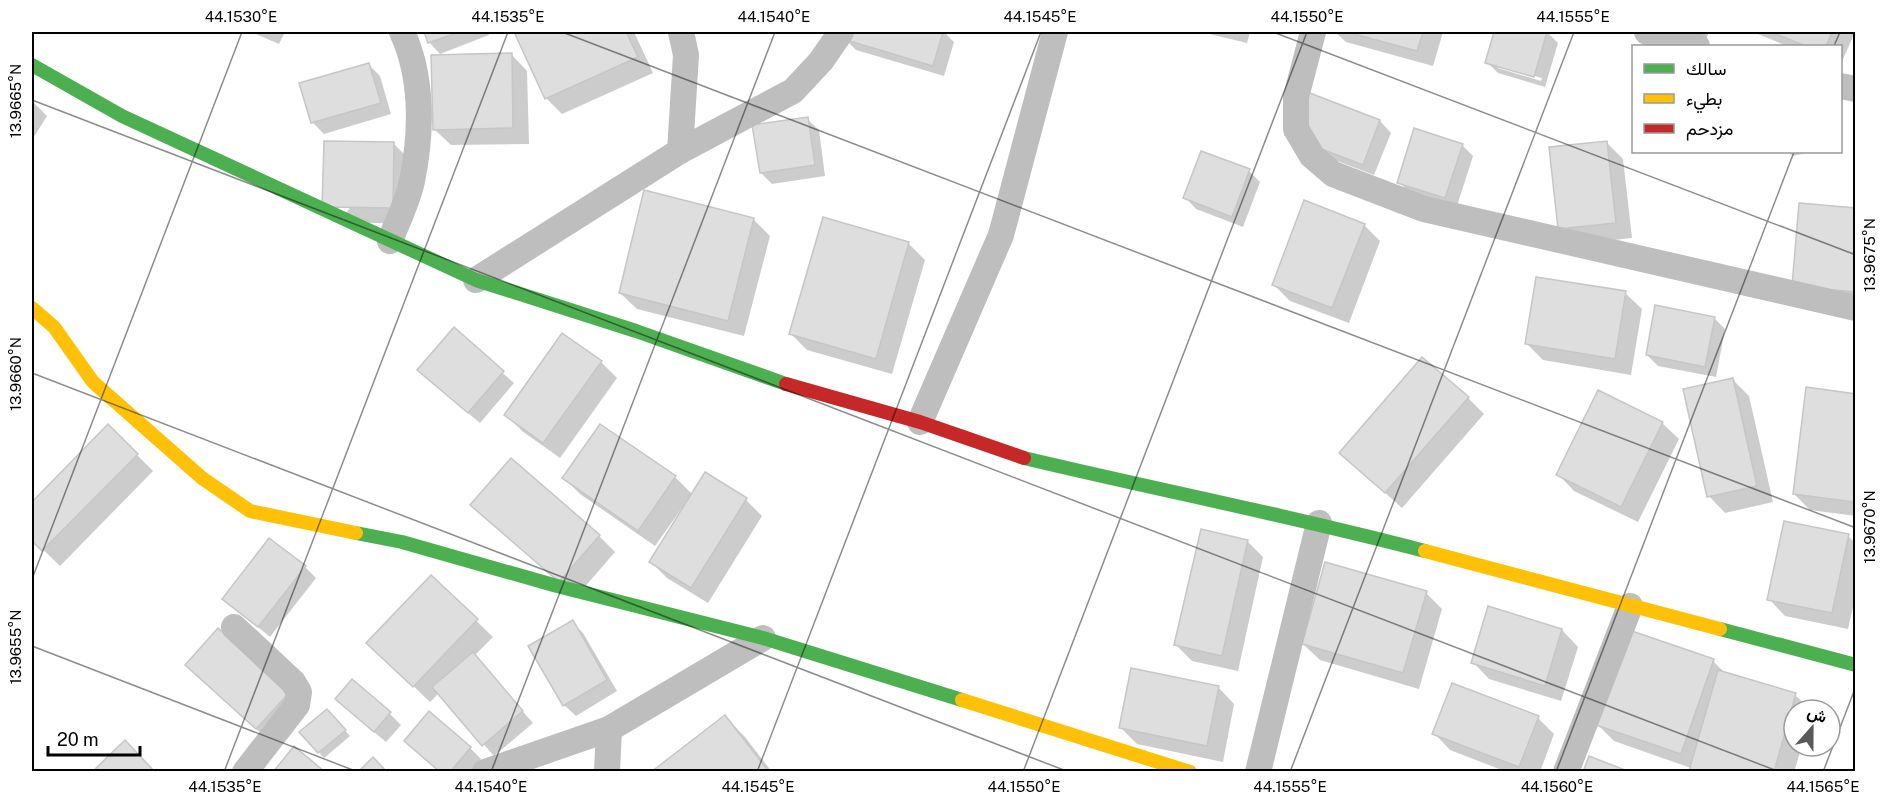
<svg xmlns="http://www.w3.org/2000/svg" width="1887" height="803" viewBox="0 0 1887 803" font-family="'Public Sans',Vazirmatn,sans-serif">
	<rect width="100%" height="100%" fill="#fff"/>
	<g fill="#0003" fill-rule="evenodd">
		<polygon points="251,32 285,32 279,44"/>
		<polygon points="425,32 488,32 489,35 440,54 429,42"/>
		<polygon points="516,32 634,32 653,73 562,114 546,98"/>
		<polygon points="847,32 944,32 954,42 944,76 856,50 845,39"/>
		<polygon points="1201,32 1250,32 1247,43"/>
		<polygon points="1335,32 1443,32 1433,66 1346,42"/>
		<path d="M1496 32H1547L1558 43 1545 87 1498 73 1487 62ZM1498 65 1542 78 1541 81 1498 68Z"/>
		<polygon points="1689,32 1709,32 1706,39"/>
		<polygon points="1753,32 1855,32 1840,66 1840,46 1787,46"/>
		<polygon points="511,54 527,71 529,144 451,145 434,129"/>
		<polygon points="369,65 380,76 391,114 324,134 312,122"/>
		<polygon points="1303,92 1380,121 1391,133 1374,175 1298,146"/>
		<polygon points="32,101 47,116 32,140"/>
		<polygon points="807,119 819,130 825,176 772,184 761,173"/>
		<polygon points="1606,142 1623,159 1632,238 1576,244 1559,228"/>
		<polygon points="394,144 410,160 409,224 340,222"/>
		<polygon points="1462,145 1473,156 1456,209 1410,193 1399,182"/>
		<polygon points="1788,152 1810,152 1793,156"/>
		<polygon points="1202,153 1249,171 1260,182 1243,227 1196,209 1185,197"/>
		<polygon points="1856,210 1856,306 1810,301"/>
		<polygon points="753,219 770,236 744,336 637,309 620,293"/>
		<polygon points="1364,225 1380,241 1349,323 1290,301 1273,284"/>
		<polygon points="908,243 925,260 892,374 807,350 791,334"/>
		<polygon points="1625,293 1642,309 1631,375 1543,360 1527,344"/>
		<polygon points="1714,318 1725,329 1716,377 1658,366 1647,355"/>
		<polygon points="454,330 514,383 480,423 430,381"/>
		<polygon points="601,362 617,378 560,458 522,431 506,415"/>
		<polygon points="1733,380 1749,396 1773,502 1725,513 1709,496"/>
		<polygon points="1856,396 1856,516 1810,510 1794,494"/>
		<polygon points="1468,398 1484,414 1402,508 1341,453"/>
		<polygon points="1662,423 1679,439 1638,522 1574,491 1558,474"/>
		<polygon points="108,426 153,471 60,566 32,539 32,504"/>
		<polygon points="601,426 675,477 693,495 746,500 762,516 708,603 667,578 651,562 684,509 682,508 655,546 580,494 564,478"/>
		<polygon points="472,505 599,536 615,552 576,597"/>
		<polygon points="1848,536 1856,544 1856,594 1848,629 1785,616 1769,599"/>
		<polygon points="1247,541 1263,557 1238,671 1192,661 1176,645"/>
		<polygon points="305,567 316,578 270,637 224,599"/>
		<polygon points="431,577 493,637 474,656 533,723 494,756 439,693 430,702 385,659"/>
		<polygon points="1426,593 1442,609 1419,689 1320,660 1303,644"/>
		<polygon points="572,622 583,633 617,691 576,716 564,705"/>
		<polygon points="1562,630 1578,647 1561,701 1489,679 1473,662"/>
		<polygon points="1713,661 1727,675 1795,695 1811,710 1794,710 1794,746 1802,746 1794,772 1691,772 1691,768 1614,741 1598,725"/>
		<polygon points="203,681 288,694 273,744"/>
		<polygon points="1218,687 1234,704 1223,762 1137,744 1121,728"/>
		<polygon points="348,710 390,714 401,725 386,742"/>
		<polygon points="332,716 350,736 324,758 302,732"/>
		<polygon points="725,717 745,737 772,772 653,772"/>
		<polygon points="1538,718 1554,734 1540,772 1507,772 1450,750 1434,733"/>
		<polygon points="406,741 470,748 481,759 470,772 440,772"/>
	</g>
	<g fill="#dedede" stroke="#c6c6c6" stroke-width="1.5">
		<polygon points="424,32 459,32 428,43"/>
		<polygon points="514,32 626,32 638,57 545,99"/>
		<polygon points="845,32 943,32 933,66 843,39"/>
		<polygon points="1347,32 1423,32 1417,51"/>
		<polygon points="1494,32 1547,32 1534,77 1485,63"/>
		<polygon points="1771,32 1832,32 1826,46 1806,46"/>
		<polygon points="512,53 513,128 433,130 431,55"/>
		<polygon points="369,63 381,103 311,123 299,83"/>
		<polygon points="1302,90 1380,120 1363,165 1285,135"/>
		<polygon points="808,117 815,165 760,173 752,125"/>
		<polygon points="1414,128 1463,144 1445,198 1397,183"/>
		<polygon points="324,141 394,142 393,208 322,207"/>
		<polygon points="1607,141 1616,223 1558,229 1549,147"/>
		<polygon points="1201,151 1250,169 1232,217 1183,198"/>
		<polygon points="644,190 754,218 728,321 619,293"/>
		<polygon points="1304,200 1365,224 1332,308 1272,285"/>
		<polygon points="1799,203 1856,208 1856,292 1792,286"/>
		<polygon points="823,217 909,242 876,359 789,334"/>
		<polygon points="1536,277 1626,291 1615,359 1525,344"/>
		<polygon points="1655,305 1715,317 1705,367 1646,355"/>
		<polygon points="454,327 504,371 468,413 417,370"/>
		<polygon points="562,333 602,361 543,443 504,415"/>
		<polygon points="1422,357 1469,397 1385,493 1339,453"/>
		<polygon points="1733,378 1757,486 1707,497 1683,389"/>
		<polygon points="1806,387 1856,394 1854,502 1793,494"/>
		<polygon points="1598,390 1663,422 1621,507 1556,475"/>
		<polygon points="108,424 138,454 42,551 32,541 32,502"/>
		<polygon points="600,424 676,476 638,531 562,478"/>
		<polygon points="511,458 600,535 559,582 470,505"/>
		<polygon points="705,472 747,498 691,588 649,562"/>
		<polygon points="1784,521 1849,534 1832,613 1767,600"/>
		<polygon points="1201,529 1248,540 1222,656 1174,645"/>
		<polygon points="269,538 306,566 258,627 222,599"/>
		<polygon points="1325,562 1427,591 1403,673 1302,644"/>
		<polygon points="431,575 478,619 413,687 366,643"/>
		<polygon points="1488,606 1562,629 1545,686 1471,663"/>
		<polygon points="573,620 607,680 563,706 528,646"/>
		<polygon points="218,628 289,693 256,729 185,665"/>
		<polygon points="1629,630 1714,659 1681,754 1596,725"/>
		<polygon points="473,652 523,711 482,746 432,687"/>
		<polygon points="1131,668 1219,686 1207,746 1119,728"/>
		<polygon points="1718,670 1796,693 1774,772 1689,771"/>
		<polygon points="352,679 391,712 374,732 335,699"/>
		<polygon points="1452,683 1539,716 1519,767 1432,734"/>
		<polygon points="327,709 346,730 318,753 299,732"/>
		<polygon points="429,711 471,747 450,772 440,772 404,741"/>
		<polygon points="725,715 769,772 651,772"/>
		<polygon points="125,740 155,772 92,772"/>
		<polygon points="294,746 325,772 273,772"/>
		<polygon points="1589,756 1630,772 1583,772"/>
		<polygon points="373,757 387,772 358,772"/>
	</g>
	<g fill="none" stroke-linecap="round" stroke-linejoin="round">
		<g stroke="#bebebe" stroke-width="26">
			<polyline points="1313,32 1296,97 1296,129 1312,156 1333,174 1424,209 1856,308"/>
			<polyline points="1647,32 1697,46"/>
			<polyline points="1840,86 1856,89"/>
			<polyline points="680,151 793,91 821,61 841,32"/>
			<path d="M390 241C397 222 408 201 412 181 422 132 423 77 402 32"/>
			<polyline points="476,280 680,151 686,55 681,32"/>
			<polyline points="920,422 1001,235 1055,32"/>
			<polyline points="234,627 293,682 299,692 297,705 245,772"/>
			<polyline points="485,772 609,729 763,638"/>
			<polyline points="607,772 609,729"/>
			<polyline points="1258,772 1319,523"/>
			<polyline points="1566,772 1630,606"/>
		</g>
		<g stroke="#4caf50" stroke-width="14">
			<polyline points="32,65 122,116 476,280 636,331 786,384"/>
			<path d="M1024 458C1158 490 1293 516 1425 551"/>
			<polyline points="356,533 402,542 557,586 763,638 962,700"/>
			<polyline points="1720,629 1856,665"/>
		</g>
		<g stroke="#ffc107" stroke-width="14">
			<polyline points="32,308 54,327 93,382 202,478 250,511 356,533"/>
			<polyline points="1425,551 1720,629"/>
			<polyline points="962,700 1190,772"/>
		</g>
		<polyline stroke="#c62828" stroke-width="14" points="786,384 920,422 1024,458"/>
	</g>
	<path fill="none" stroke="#000" stroke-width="1.5" stroke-opacity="0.45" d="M562 32 1856 528M1273 32 1856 255M1834 46 1840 32M32 100 1780 772M32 373 1069 772M32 579 242 32M32 646 358 772M224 772 508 32M491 772 775 32M757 772 1041 32M1023 772 1307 32M1290 772 1574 32M1556 772 1794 152M1823 772 1856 686"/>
	<rect width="1887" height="803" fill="none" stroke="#ffffff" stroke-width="66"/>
	<rect x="1632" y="45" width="210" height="108" fill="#ffffff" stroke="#999999" stroke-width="1.5"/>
	<rect x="1644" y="64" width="30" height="9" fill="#4caf50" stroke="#999999" stroke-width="1.5"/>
	<text x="1686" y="75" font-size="18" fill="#000000">سالك</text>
	<rect x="1644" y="94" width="30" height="9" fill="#ffc107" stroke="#999999" stroke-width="1.5"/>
	<text x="1686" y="105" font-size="18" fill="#000000">بطيء</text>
	<rect x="1644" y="124" width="30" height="9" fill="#c62828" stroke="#999999" stroke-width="1.5"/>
	<text x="1686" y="135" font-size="18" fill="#000000">مزدحم</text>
	<g transform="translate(1812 728) rotate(21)"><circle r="28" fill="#ffffff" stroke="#999999" stroke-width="1.5"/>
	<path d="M0-4.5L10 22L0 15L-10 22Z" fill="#595959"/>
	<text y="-9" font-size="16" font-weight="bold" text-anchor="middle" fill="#000000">ش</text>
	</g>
	<path d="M48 746v9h92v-9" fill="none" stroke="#000000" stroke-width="3"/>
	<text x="57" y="746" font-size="18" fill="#000000" stroke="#ffffff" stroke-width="4.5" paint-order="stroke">20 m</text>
	<rect x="33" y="33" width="1821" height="737" fill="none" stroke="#000" stroke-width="2"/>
	<g font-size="15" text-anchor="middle" fill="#000">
		<text x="241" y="22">44.1530°E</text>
		<text x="508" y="22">44.1535°E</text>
		<text x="774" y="22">44.1540°E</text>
		<text x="1040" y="22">44.1545°E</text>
		<text x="1307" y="22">44.1550°E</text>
		<text x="1573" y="22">44.1555°E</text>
		<text transform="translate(16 101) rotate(-90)" y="5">13.9665°N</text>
		<text transform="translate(1870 255) rotate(-90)" y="5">13.9675°N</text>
		<text transform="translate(16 374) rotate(-90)" y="5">13.9660°N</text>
		<text transform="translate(1870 527) rotate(-90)" y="5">13.9670°N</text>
		<text transform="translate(16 647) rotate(-90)" y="5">13.9655°N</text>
		<text x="225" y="792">44.1535°E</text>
		<text x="491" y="792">44.1540°E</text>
		<text x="758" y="792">44.1545°E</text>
		<text x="1024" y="792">44.1550°E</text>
		<text x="1290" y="792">44.1555°E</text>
		<text x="1557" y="792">44.1560°E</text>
		<text x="1823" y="792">44.1565°E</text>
	</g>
</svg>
